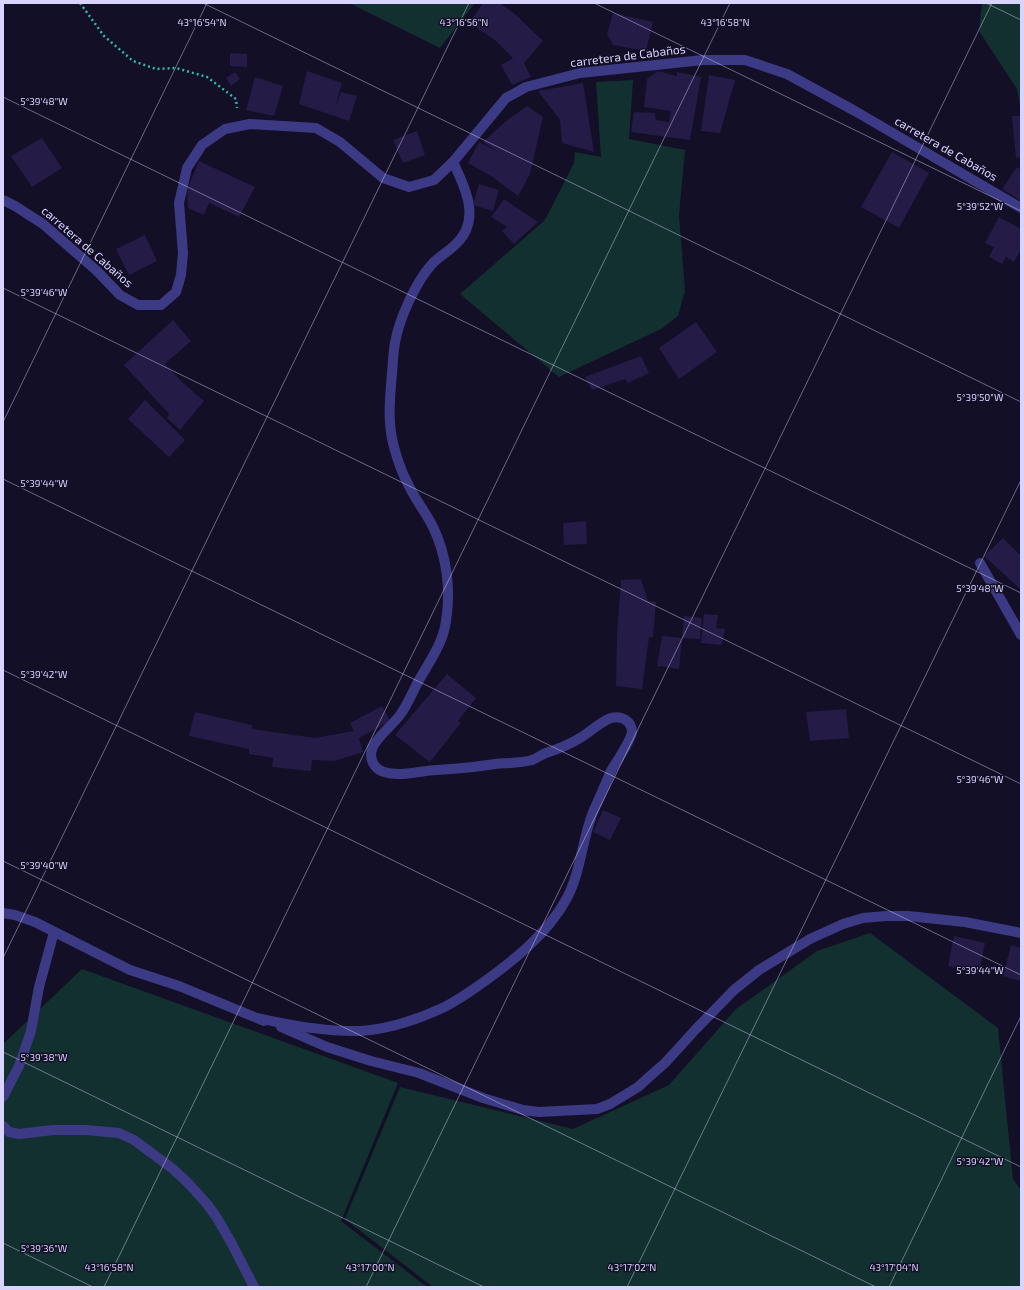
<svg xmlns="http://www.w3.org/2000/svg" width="1024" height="1290" viewBox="0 0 1024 1290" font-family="'Exo 2',sans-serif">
	<rect width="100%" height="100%" fill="#130f26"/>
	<g fill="#12302f">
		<polygon points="349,3 475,3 440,48"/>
		<polygon points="982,3 1021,3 1021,110 1017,89 979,31"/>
		<polygon points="633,80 629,139 685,150 679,215 685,291 678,316 661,329 559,377 460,294 545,220 574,163 575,152 601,157 596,82"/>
		<polygon points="870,933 998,1028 1013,1179 1021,1190 1021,1287 433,1287 345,1219 400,1087 573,1129 669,1085 736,1009 817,951"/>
		<polygon points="82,969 398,1083 341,1221 427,1287 3,1287 3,1044"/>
	</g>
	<g fill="#241b47">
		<polygon points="483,3 500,3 516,15 543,41 524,63 531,77 512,85 501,65 513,58 496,41 477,28 471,21"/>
		<polygon points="613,13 653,22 646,51 613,45 607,34"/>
		<polygon points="230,53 247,54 247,67 230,66"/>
		<polygon points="307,71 342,83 335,107 341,92 357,96 349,121 299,104"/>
		<polygon points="658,71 677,76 677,72 701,77 690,140 631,132 634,112 655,113 656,120 669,122 671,111 644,107 647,79"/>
		<polygon points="235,72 240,79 231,86 226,78"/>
		<polygon points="709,75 735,80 720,133 701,131"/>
		<polygon points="255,77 283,86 274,116 246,110"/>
		<polygon points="583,83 594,152 562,143 560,120 538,91"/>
		<polygon points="527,106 543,117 530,174 518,196 491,176 468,163 479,142 498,152 483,142 505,122"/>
		<polygon points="1012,116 1021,116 1021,157 1016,158"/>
		<polygon points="417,131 425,155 403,163 393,140"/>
		<polygon points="42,138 62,168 32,187 11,156"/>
		<polygon points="892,152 929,173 899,228 861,207"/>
		<polygon points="199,161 255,187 239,217 209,203 204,215 188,208 187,190"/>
		<polygon points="1017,167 1021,170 1021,201 1002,189"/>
		<polygon points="479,184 499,190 493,211 473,205"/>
		<polygon points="504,199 538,222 514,244 502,231 507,227 491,217"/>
		<polygon points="999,217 1021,229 1021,249 1014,262 1006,257 1002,264 989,257 994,247 985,243"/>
		<polygon points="145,235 157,261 129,275 116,249"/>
		<polygon points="173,320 191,341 165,364 182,382 204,401 180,430 167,418 169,414 124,365"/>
		<polygon points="696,322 717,352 679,379 659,348"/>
		<polygon points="641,356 649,373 628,383 625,379 592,390 585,377"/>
		<polygon points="145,400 185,440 169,457 128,419"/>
		<polygon points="586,521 587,544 564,545 563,523"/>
		<polygon points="1003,538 1021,556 1021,586 1019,588 984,556"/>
		<polygon points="641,579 648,601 656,602 653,637 649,637 642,689 616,686 617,635 621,580"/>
		<polygon points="704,614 718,615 716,628 725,629 722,645 701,643"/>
		<polygon points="684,616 702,618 700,639 682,638"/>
		<polygon points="662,636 682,638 679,669 657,666"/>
		<polygon points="447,674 476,698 458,721 461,723 430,762 395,735"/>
		<polygon points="382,706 390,721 359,738 363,752 334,761 312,760 311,771 272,767 273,758 249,754 249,749 189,736 195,712 252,725 252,729 315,738 354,731 350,723"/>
		<polygon points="846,709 849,738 810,741 806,712"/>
		<polygon points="603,810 621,818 610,840 593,832"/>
		<polygon points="954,936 985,943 979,974 948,966"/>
		<polygon points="1011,945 1021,948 1021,981 1003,976"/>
	</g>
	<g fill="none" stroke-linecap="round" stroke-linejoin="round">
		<polyline stroke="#2fb8b0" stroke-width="2.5" stroke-dasharray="2 3" stroke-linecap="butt" points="80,3 104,36 133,61 156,69 176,68 207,77 236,99 237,108"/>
		<g stroke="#3d3a85" stroke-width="10">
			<polyline points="3,200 15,206 43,224 97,271 120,295 138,305 161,305 176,292 181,275 183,253 179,203 187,168 202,145 225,129 250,124 316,128 340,142 383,178 409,187 434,180 453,162 506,98 526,87 580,73 703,60 745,60 787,74 855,111 1021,208"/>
			<polyline points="980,563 1021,635"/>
			<polyline points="3,913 15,915 35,922 130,970 179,986 264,1021"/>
			<path d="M258 1018C292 1026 326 1032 361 1031 387 1029 416 1020 440 1009 454 1003 466 994 478 986 512 962 547 935 567 898 581 871 582 840 593 812 599 799 605 785 611 771 616 762 631 741 632 732 632 721 621 715 611 718 600 722 590 732 580 738 569 745 558 749 546 753 541 755 537 758 532 760 521 763 507 763 495 764 476 767 456 769 436 770 420 771 401 777 384 772 374 769 369 759 372 749 376 737 393 725 400 715 408 704 412 693 418 682 429 662 443 644 446 621 451 590 447 556 433 527 425 511 414 498 407 482 401 471 397 458 394 447 387 422 390 398 392 373 393 363 393 353 395 343 399 319 416 281 433 263 440 256 449 251 456 244 481 220 466 189 453 162"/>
			<polyline points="281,1027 327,1047 371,1061 419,1073 483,1098 523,1110 539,1112 597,1109 610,1104 638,1087 649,1077 665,1063 696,1029 734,990 759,970 810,939 843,924 863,918 886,916 908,916 965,922 1021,933"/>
			<polyline points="3,1097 19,1066 31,1031 39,987 54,932"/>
			<polyline points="3,1126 9,1132 19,1134 53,1130 86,1130 119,1133 134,1140 173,1169 188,1183 207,1204 217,1218 232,1244 254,1287"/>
		</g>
	</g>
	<path fill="none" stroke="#d9d4ff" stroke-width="1" stroke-opacity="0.45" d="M203 3 1021 402M594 3 1021 211M986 3 1021 20M3 97 1021 593M3 288 1021 784M3 422 207 3M3 479 1021 975M3 670 1021 1167M3 861 876 1287M3 958 469 3M3 1052 484 1287M3 1243 93 1287M104 1287 730 3M366 1287 992 3M627 1287 1021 480M889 1287 1021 1016"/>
	<g text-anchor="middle" stroke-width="3" stroke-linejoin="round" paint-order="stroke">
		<g font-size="12" fill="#d9d4ff" stroke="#130f26">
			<text transform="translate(628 56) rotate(-7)" y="4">carretera de Cabaños</text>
			<text transform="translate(946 149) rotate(30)" y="4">carretera de Cabaños</text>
			<text transform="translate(87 247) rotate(41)" y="4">carretera de Cabaños</text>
		</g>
	</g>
	<g font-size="10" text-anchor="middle" fill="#d9d4ff" stroke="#130f26" stroke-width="3" stroke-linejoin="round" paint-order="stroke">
		<text x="464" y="26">43°16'56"N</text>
		<text x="202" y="26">43°16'54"N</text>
		<text x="725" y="26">43°16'58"N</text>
		<text x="44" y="105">5°39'48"W</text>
		<text x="980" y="210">5°39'52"W</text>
		<text x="44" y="296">5°39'46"W</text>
		<text x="980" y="401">5°39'50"W</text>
		<text x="44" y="487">5°39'44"W</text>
		<text x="980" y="592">5°39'48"W</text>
		<text x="44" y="678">5°39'42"W</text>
		<text x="980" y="783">5°39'46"W</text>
		<text x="44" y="869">5°39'40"W</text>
		<text x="980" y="974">5°39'44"W</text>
		<text x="44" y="1061">5°39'38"W</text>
		<text x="980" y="1165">5°39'42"W</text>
		<text x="44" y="1252">5°39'36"W</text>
		<text x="109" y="1271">43°16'58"N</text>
		<text x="370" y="1271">43°17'00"N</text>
		<text x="632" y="1271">43°17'02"N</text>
		<text x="894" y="1271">43°17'04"N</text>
	</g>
	<rect width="1024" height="1290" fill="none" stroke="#d9d4ff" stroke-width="8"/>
</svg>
